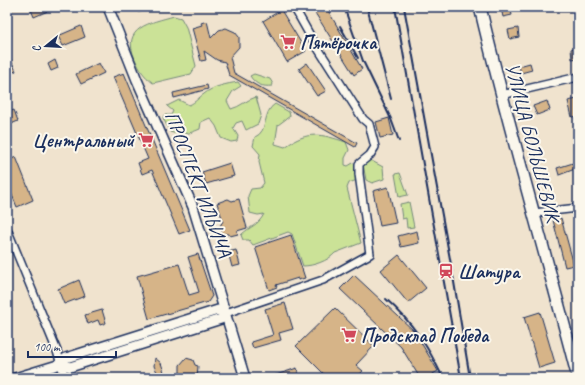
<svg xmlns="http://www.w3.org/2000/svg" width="585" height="385" viewBox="0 0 585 385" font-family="Caveat,sans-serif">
	<rect width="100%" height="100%" fill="#f0e3ce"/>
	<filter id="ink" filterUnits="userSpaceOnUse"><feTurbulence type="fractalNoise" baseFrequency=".025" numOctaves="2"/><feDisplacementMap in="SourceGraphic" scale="8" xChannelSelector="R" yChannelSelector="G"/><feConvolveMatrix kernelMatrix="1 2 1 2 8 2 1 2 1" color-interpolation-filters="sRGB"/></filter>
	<g filter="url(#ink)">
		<g fill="#cbe297" stroke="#73887a">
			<path d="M174 16 181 18 186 27 196 66 191 74 153 83C143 75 140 70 135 59 121 27 150 23 174 16Z"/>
			<path d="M254 74 270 79 273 84 272 86C262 87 256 85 250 76Z"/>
			<path d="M238 82 241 86 233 91 227 101 231 109C240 107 246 100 256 97L261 115 258 124 246 130 242 121 236 123 233 128 238 136 237 141 231 142 221 138 216 126 210 118 201 122 200 129C188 134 182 136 170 132L163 118 164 115H171L173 111 167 106 179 100 189 105C196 102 198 98 204 94 213 86 227 84 238 82Z"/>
			<path d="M275 104 289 112 290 116 278 125 275 144 285 147C308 130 321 134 346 142L349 150 345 158V165L348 166 353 163 357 164V180L349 183 347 188 361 243 335 253C328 261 313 266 303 266L292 234 288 232 253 245 249 240H243L241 235C250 226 258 226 264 214L258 215 250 213 248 196 251 189 260 188 264 183 259 162 260 154 253 146 255 137C269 131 262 112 275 104Z"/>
			<polygon points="370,160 383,167 384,179 372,183 366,180 363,164"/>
			<polygon points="400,173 408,195 399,197 395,174"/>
			<polygon points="409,202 414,227 407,228 406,218 402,219 400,204"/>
		</g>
		<g fill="#d6b488" stroke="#1b2f5e">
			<polygon points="30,7 57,7 34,17"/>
			<polygon points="136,7 152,7 152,10 138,12"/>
			<polygon points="300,7 326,7 362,69 354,75 312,8 302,12"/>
			<polygon points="510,7 512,15 503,17 501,8"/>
			<polygon points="281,10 306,51 287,62 263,21"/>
			<polygon points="207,21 211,38 219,30 226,28 235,32 239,37 239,47 230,57 234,73 357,143 355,147 229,75 225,62 217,60 204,51 206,60 201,61 192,28 202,25 201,23"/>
			<polygon points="81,26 85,37 63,46 58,36"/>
			<polygon points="518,28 519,37 510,39 508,30"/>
			<polygon points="576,47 578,58 572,59 571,49"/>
			<polygon points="7,51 16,71 7,75"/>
			<polygon points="55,60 58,68 51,71 48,64"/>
			<polygon points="99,63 104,73 81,84 76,74"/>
			<polygon points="307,63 326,91 317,96 299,69"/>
			<polygon points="530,63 532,70 521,73 519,66"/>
			<polygon points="124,73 190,230 179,234 152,170 142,174 138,163 148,159 113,77"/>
			<polygon points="207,85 208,89 174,98 173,93"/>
			<polygon points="577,99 578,116 572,117 568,101"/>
			<polygon points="547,101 550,110 537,115 533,106"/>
			<polygon points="14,110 18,121 7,126 7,113"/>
			<polygon points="389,118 393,135 380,138 376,122"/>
			<polygon points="16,157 33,200 17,207 7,183 7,161"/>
			<polygon points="230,163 234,176 206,184 202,172"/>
			<polygon points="573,163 575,169 559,175 557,168"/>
			<polygon points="388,187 396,223 380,226 373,191"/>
			<polygon points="228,199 232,201 239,199 247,228 237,231 238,234 230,236 229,234 222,234 220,226 223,221 217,203"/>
			<polygon points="561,218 574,265 565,267 553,220"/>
			<polygon points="417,231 419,243 401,247 398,236"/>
			<polygon points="291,235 305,278 298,280 298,278 276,285 277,287 269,290 255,247"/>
			<polygon points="236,250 240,265 232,267 228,252"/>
			<polygon points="198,254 212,296 208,302 149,319 137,276 179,264 189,295 199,292 188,257"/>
			<polygon points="399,255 426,288 408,303 381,270"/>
			<polygon points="354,275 414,331 438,371 426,378 420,378 401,347 340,289"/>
			<polygon points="79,280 85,296 64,304 58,289"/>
			<polygon points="285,303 293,329 279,333 281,340 253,348 251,342 273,335 265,309"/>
			<polygon points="335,308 374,346 356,365 363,371 356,378 328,378 296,346"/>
			<polygon points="102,310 106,323 100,325 98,320 88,324 85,315"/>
			<polygon points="540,312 555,363 539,368 524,317"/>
			<polygon points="155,358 161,363 164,372 163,376 160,378 154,366"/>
			<polygon points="186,358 193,360 195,365 198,366 197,378 184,378 180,375 180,365"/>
			<polygon points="297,368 299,376 270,378 270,377"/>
		</g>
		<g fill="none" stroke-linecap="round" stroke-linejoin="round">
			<defs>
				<g id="minor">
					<polyline points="501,95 578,77"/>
					<polyline points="534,213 578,208"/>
					<polyline points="7,229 57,351 65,378"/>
					<polyline points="226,313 323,280 370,254 359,174 359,164 370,155 375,147 369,124 363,119 312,39 294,7"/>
				</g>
				<g id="tertiary">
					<polyline points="108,7 137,80 193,207 245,378"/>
					<polyline points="61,364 70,367 221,319 226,313"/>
					<polyline points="15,378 61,364 66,358 218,310 226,313"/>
				</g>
				<path id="primary" d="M480 7C509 131 546 254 578 378"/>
			</defs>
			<use href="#minor" stroke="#1b2f5e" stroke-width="10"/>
			<use href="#tertiary" stroke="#1b2f5e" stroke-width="12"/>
			<use href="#primary" stroke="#1b2f5e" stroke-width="14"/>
			<use href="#minor" stroke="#fbf7ec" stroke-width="7"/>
			<use href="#tertiary" stroke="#fbf7ec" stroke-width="9"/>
			<use href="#primary" stroke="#fbf7ec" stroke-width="11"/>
			<g stroke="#1b2f5e" stroke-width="2">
				<polyline points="344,7 363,61 391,119 399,141"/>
				<polyline points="367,7 391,99"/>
				<polyline points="395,7 461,378"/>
				<polyline points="404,7 452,270 470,378"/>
				<polyline points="340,26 358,58"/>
				<path d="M386 299C413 323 428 346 443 378"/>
			</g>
		</g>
	</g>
	<defs>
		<symbol id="supermarket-bare" viewBox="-9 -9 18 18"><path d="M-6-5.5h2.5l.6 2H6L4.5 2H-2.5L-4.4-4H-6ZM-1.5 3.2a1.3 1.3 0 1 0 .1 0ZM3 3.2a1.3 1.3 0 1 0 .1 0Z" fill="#d1495b" stroke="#fbf7ec" stroke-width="2.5" paint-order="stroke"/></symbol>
		<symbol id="station-bare" viewBox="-9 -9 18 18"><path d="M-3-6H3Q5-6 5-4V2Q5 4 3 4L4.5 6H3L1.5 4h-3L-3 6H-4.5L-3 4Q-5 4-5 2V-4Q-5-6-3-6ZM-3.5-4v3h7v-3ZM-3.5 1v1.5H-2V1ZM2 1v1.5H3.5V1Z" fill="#d1495b" stroke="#fbf7ec" stroke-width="2.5" paint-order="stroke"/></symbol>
	</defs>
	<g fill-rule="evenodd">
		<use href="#supermarket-bare" x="277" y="31" width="22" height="22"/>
		<use href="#supermarket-bare" x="135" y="129" width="22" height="22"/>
		<use href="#station-bare" x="435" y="260" width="22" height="22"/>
		<use href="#supermarket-bare" x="338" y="324" width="22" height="22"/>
	</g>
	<g text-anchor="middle" stroke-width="4" stroke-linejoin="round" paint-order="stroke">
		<g font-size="20" font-weight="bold" fill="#1b2f5e" stroke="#fbf7ec" text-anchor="start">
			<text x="300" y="49">Пятёрочка</text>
			<text x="134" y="147" text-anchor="end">Центральный</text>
			<text x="458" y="278">Шатура</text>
			<text x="361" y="342">Продсклад Победа</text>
		</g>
		<g font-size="20" fill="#1b2f5e" stroke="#fbf7ec">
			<text transform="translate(533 142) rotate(75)" y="7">УЛИЦА БОЛЬШЕВИК</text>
			<text transform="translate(199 184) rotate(69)" y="7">ПРОСПЕКТ ИЛЬИЧА</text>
		</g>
	</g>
	<rect width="585" height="385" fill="none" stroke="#fbf7ec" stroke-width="24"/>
	<rect x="12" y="12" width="561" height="361" fill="none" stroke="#1b2f5e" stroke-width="1.5" filter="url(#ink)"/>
	<g transform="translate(46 46) rotate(252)" stroke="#fbf7ec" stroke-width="3" paint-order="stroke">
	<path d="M0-3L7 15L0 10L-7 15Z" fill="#1b2f5e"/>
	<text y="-6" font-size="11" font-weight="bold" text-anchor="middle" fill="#1b2f5e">С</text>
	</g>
	<path d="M28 351v6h88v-6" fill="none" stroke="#1b2f5e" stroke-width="2"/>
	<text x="34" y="351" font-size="12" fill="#1b2f5e" stroke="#fbf7ec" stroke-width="3" paint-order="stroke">100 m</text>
</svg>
